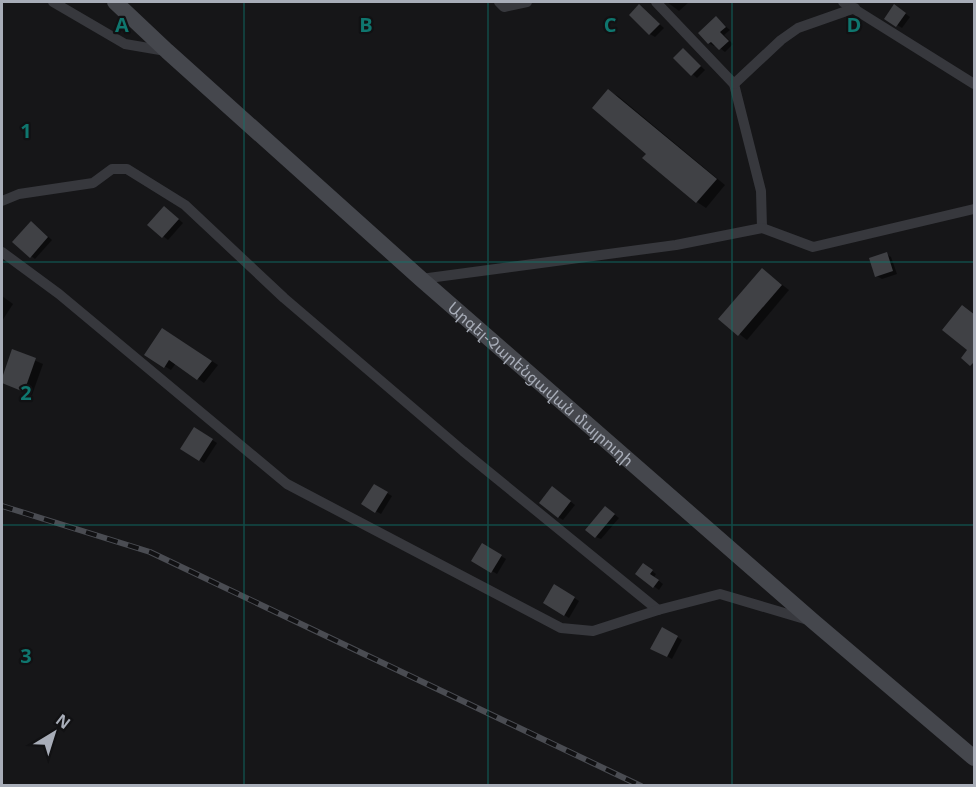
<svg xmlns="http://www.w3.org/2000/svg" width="976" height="787" viewBox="0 0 976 787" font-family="'Open Sans','Noto Sans Armenian',sans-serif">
	<rect width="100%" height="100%" fill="#161618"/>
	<g fill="#0007">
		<polygon points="667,2 689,2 679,11"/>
		<polygon points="639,6 664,28 655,37 650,34"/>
		<polygon points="899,9 910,17 902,28 886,18"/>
		<polygon points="716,18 730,30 724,35 733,44 725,52 716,45 714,46 709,43"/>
		<polygon points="683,50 705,70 697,78 675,58"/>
		<polygon points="608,91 618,96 725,185 706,208 697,202 644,158 648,153"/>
		<polygon points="169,211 183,223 168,240 149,225"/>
		<polygon points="36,226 52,240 35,259 31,256"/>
		<polygon points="886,254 891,257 897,274 882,279 877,276"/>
		<polygon points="763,270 789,290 747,340 720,319"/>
		<polygon points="2,296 13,304 2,321"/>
		<polygon points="169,333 218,365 204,383 176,363 171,370 146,355"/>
		<polygon points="13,351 43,364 32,395 2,382"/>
		<polygon points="195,429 217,443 204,463 182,448"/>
		<polygon points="375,486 392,496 381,514 363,504"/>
		<polygon points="557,491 575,505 563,520 558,517"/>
		<polygon points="610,511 619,518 601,539 596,537"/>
		<polygon points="483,545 506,559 497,574 473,560"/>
		<polygon points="648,568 656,574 654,577 663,584 659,590 637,574"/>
		<polygon points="555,586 579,601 569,618 545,603"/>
		<polygon points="663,629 682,640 672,659 652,648"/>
	</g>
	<g fill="#404145">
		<polygon points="639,4 660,24 649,35 629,15"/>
		<polygon points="894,4 906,13 896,27 884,19"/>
		<polygon points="716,16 726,27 720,32 729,41 719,50 711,42 708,44 698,33"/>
		<polygon points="683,48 701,66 691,76 673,58"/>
		<polygon points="608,89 717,179 696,203 642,158 646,154 592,108"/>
		<polygon points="164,206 179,219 162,238 147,225"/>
		<polygon points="31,221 48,237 30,258 12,242"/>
		<polygon points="887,252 893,271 875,277 869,258"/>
		<polygon points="762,268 782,285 738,336 718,319"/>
		<polygon points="962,305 975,315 975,361 970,366 961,358 967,350 942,330"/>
		<polygon points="162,328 212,361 197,380 169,360 164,368 144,355"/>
		<polygon points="12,349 36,358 24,392 2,383 2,378"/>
		<polygon points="194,427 213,439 199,461 180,449"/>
		<polygon points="374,484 388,492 375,513 361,504"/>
		<polygon points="552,486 571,501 558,518 539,503"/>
		<polygon points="605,506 615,514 595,538 585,530"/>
		<polygon points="482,543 502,555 491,573 471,561"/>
		<polygon points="643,563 653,570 650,574 659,580 653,588 635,574"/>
		<polygon points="554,584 575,597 564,616 543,603"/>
		<polygon points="662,627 678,636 667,657 650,649"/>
	</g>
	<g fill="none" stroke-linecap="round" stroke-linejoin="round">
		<g stroke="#37383d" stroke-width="10">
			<polyline points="53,2 125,44 166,51"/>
			<polyline points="499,2 504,7 527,2"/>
			<polyline points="656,2 734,84 761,191 762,228"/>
			<polyline points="843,2 974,84"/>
			<polyline points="734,84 781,40 798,28 855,8"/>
			<polyline points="2,201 19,194 93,183 112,169 127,169 185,205 284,298 463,451 658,610"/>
			<polyline points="2,252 59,294 287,484 561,628 593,631 658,610 720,594 808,620"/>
			<polyline points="421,279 676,245 762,228 813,247 974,209"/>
		</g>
		<path stroke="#45474d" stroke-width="16" id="s1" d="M115 2 167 51 421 279 814 622 974 758"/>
		<defs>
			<polyline id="rail" points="2,506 150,552 641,786"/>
		</defs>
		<use href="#rail" stroke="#4a4c52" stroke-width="6"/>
		<use href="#rail" stroke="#111113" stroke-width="4" stroke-dasharray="11" stroke-linecap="butt"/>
	</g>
	<path fill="none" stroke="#0f766e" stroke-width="1.5" stroke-opacity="0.55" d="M244 2V786M488 2V786M732 2V786M2 262H974M2 525H974"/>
	<g text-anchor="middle" stroke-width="4.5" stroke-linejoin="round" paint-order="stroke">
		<g font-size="16" fill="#a8adb8" stroke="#111113">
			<text dy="6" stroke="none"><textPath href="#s1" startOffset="572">Արգել-Չարենցավան մայրուղի</textPath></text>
		</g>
	</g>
	<g font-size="20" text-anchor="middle" font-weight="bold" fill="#0f766e" stroke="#111113" stroke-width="4.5" stroke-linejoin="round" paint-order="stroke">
		<text x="122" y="32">A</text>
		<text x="366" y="32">B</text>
		<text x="610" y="32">C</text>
		<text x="854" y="32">D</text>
		<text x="26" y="138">1</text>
		<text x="26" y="400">2</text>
		<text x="26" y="663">3</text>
	</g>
	<rect width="976" height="787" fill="none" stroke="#a8adb8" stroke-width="6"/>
	<g transform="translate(54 733) rotate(38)" stroke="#111113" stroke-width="4.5" paint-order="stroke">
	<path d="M0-4.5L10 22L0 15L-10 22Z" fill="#a8adb8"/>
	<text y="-9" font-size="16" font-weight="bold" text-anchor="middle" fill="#a8adb8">N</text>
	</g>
</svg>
